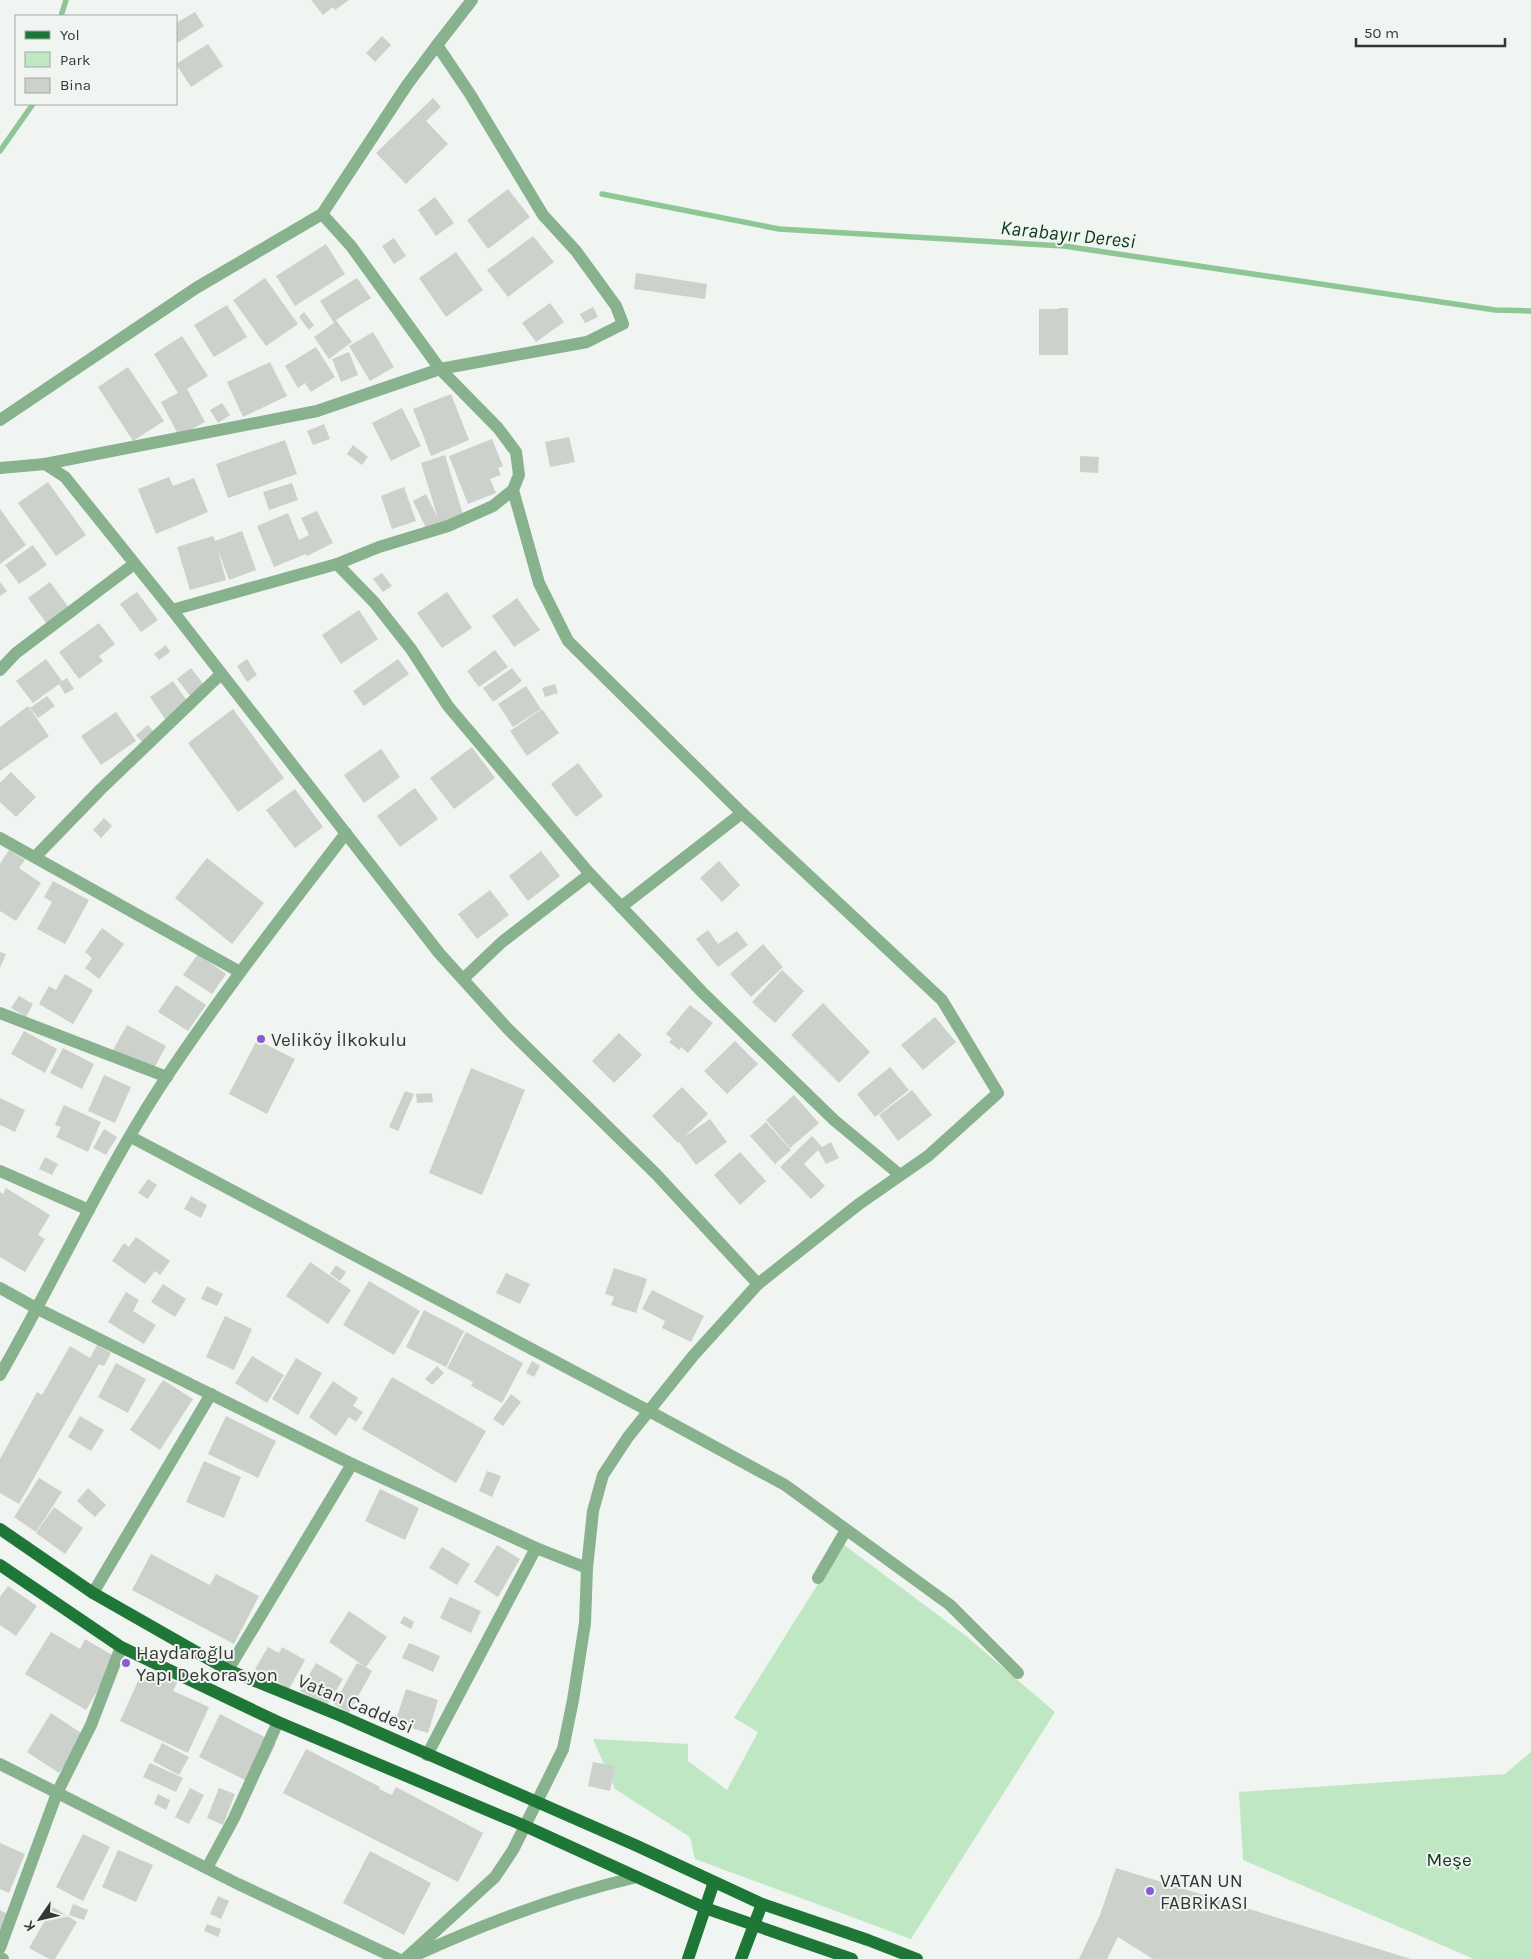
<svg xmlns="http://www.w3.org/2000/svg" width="1531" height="1959" viewBox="0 0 1531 1959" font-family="Karla,sans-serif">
	<rect width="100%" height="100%" fill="#f0f5f1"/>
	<g fill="#bfe7c4">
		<polygon points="843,1544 966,1636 1055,1712 911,1939 695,1859 690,1837 615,1789 593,1739 688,1744 688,1761 727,1790 758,1732 734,1718"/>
		<polygon points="1531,1752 1531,1959 1474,1959 1243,1860 1239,1792 1505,1774"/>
	</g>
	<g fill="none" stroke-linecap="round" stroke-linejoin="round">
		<g stroke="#8ec696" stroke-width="5.5">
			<polyline points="61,16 66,0"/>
			<polyline points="0,151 33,104"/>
			<polyline points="602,194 779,229 1064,246 1495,310 1531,311"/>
		</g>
	</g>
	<g fill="#ccd1cc">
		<polygon points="311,0 349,0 335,10 333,7 323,15"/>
		<polygon points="195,12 204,26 176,44 176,23"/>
		<polygon points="382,36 391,45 375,62 366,53"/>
		<polygon points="208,44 223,66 191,87 176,64"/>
		<polygon points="433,98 441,107 426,121 448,144 406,184 376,153"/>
		<polygon points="508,189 530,217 488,249 467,220"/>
		<polygon points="435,197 454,223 436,236 418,210"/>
		<polygon points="533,236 554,262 508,297 487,270"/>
		<polygon points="394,238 406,256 394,264 382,246"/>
		<polygon points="326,244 345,274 295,306 276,276"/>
		<polygon points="456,252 483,290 446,317 419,278"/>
		<polygon points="636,273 707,284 705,299 634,289"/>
		<polygon points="265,278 298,324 266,346 233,300"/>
		<polygon points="357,278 371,298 336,320 352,342 329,359 314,337 334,323 320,301"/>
		<polygon points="550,303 564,322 536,342 522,323"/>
		<polygon points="227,305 247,337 214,357 194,325"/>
		<polygon points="593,307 598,317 585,323 580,314"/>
		<polygon points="1059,308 1068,308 1068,355 1039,355 1039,309 1059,309"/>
		<polygon points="304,312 314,325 309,330 299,317"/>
		<polygon points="373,332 394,367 370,381 349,346"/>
		<polygon points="182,336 208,376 187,389 205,422 179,436 161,402 178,393 154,354"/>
		<polygon points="316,347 335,377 311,392 305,383 298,388 285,366"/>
		<polygon points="349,352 358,375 341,382 332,359"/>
		<polygon points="270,362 287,396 243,417 227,382"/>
		<polygon points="128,367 164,421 133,441 98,387"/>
		<polygon points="451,394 469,440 431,456 413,409"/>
		<polygon points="222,403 230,415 218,423 210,410"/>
		<polygon points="402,408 421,446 391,461 372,423"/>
		<polygon points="324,424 330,439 313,445 307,431"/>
		<polygon points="569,437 575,462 550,467 545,442"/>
		<polygon points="492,439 503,466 498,468 501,475 490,479 496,493 468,504 449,456"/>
		<polygon points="285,440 297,474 228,498 216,464"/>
		<polygon points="353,445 368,457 362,465 347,454"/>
		<polygon points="445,455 464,518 427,530 413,501 426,494 438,518 421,463"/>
		<polygon points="1080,456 1099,457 1098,473 1080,472"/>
		<polygon points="169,477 173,486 194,478 208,512 156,534 138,489"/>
		<polygon points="48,482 86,535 56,556 18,503"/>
		<polygon points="292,483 298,500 269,510 263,492"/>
		<polygon points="404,487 416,521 392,529 381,496"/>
		<polygon points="0,509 26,545 0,564"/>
		<polygon points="317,511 333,543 307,556 306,554 274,567 257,526 288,513 299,540 309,535 301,518"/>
		<polygon points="242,531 256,570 229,580 217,547 226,580 190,590 177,547 213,536 215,541"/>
		<polygon points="33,545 47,565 19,584 5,565"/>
		<polygon points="382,573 392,586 383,592 373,579"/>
		<polygon points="0,582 7,591 0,596"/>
		<polygon points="50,582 72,612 50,628 28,598"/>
		<polygon points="137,592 158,620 141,632 120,604"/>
		<polygon points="447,592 472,628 442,648 417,613"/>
		<polygon points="517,598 540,630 514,647 492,616"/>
		<polygon points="359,610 378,639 341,664 322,635"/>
		<polygon points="99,623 115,644 99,656 103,661 79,679 59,652"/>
		<polygon points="166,645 170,652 159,660 154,654"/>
		<polygon points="495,650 508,667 479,687 467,671"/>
		<polygon points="46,659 62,681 67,678 74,689 65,694 59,684 33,703 16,681"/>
		<polygon points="247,659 257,675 247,682 237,666"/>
		<polygon points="398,659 409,674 364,706 353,691"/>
		<polygon points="191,668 208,690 194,701 177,679"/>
		<polygon points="512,668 522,681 493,702 483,688"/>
		<polygon points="173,681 193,709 169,725 150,697"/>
		<polygon points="555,684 558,693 545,697 542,688"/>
		<polygon points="526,686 541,709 513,727 498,704"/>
		<polygon points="47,696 55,706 38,718 30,708"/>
		<polygon points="28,706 49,736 0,771 0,727"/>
		<polygon points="233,709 284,778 238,812 188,743"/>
		<polygon points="542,709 559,733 527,756 510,731"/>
		<polygon points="116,712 136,741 101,765 81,736"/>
		<polygon points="148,725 159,738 147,748 136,735"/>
		<polygon points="472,747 495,778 454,809 430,778"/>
		<polygon points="381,749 400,777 364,803 344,775"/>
		<polygon points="578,763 603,796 576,817 551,784"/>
		<polygon points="11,772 36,797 16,817 0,802 0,783"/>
		<polygon points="415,788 438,819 400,847 377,816"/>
		<polygon points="295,789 323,827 295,848 266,810"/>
		<polygon points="104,818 112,826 101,838 93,830"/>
		<polygon points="9,850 25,860 19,868 41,883 16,921 0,911 0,864"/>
		<polygon points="541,851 560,876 528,901 509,876"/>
		<polygon points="207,858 264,903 232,944 175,898"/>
		<polygon points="719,861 740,885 722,902 700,878"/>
		<polygon points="53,881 89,900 65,944 37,929 52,902 44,897"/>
		<polygon points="490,890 509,915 477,939 458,914"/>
		<polygon points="102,928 124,944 99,979 85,968 92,958 85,952"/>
		<polygon points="708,930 718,944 737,931 748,945 718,967 696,939"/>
		<polygon points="763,944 783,967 751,997 730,974"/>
		<polygon points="0,952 6,954 0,968"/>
		<polygon points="198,954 226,974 212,994 183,975"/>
		<polygon points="782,970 804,991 775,1023 752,1002"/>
		<polygon points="65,974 93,990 73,1024 39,1004 49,986 56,990"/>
		<polygon points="176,985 206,1005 188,1031 158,1012"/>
		<polygon points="19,996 33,1004 26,1017 11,1008"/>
		<polygon points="823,1003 870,1052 839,1083 791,1035"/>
		<polygon points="690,1005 713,1023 688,1053 681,1047 679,1050 669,1042 672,1039 666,1034"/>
		<polygon points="935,1017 956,1042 923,1070 901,1045"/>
		<polygon points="127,1025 166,1046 152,1072 113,1050"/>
		<polygon points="24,1031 57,1049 45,1073 11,1054"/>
		<polygon points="619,1033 642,1055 614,1083 592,1061"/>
		<polygon points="257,1040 295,1059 267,1114 229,1094"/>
		<polygon points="735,1041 758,1064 727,1094 704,1071"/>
		<polygon points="63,1048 94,1064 82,1089 50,1073"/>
		<polygon points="890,1067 909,1090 875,1117 857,1094"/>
		<polygon points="471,1068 525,1090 482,1195 429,1173"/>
		<polygon points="104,1075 131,1087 115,1123 88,1111"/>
		<polygon points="682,1087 708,1114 684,1137 710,1119 727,1142 696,1165 679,1142 678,1143 652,1116"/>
		<polygon points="912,1090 932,1115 898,1141 879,1115"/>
		<polygon points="405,1091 414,1094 398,1131 389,1127"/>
		<polygon points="432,1093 433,1102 417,1103 416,1094"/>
		<polygon points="794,1095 819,1123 790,1148 766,1120"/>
		<polygon points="0,1098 25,1110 15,1132 0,1125"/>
		<polygon points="64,1105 101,1122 88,1152 56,1137 61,1127 55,1125"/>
		<polygon points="766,1122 791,1150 775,1164 750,1136"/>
		<polygon points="104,1129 117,1137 106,1155 93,1148"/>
		<polygon points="812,1136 822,1147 831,1142 839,1158 826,1164 818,1150 804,1164 825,1186 811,1199 780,1167"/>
		<polygon points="740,1152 766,1181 740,1205 714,1175"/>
		<polygon points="45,1157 58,1164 52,1175 39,1169"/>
		<polygon points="148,1179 157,1185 148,1199 138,1193"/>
		<polygon points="6,1188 50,1215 38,1235 45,1239 25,1272 0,1257 0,1192 3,1194"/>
		<polygon points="191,1196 207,1205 201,1218 184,1209"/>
		<polygon points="136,1237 170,1261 160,1275 155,1271 145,1284 112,1261 124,1243 129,1247"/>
		<polygon points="310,1262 351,1290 328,1324 286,1296"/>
		<polygon points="336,1265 346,1272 340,1281 330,1274"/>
		<polygon points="614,1268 647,1279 636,1313 611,1305 614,1297 605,1294"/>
		<polygon points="506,1273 530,1284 520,1304 496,1293"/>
		<polygon points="369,1281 420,1311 394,1355 343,1325"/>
		<polygon points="163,1284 186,1299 175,1317 151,1302"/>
		<polygon points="207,1286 223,1294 217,1306 201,1299"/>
		<polygon points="652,1290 704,1316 691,1342 662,1328 665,1321 642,1309"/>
		<polygon points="126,1292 139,1300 133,1311 156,1325 144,1344 108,1322"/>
		<polygon points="424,1310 464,1331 446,1367 406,1347"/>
		<polygon points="225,1316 252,1329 234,1370 206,1357"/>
		<polygon points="466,1332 523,1363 502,1403 471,1386 473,1382 447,1368"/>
		<polygon points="97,1345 111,1353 104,1366 99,1364 19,1504 0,1493 0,1459 37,1392 42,1395 70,1346 90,1358"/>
		<polygon points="252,1356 284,1375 267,1403 235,1383"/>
		<polygon points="296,1358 322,1373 298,1415 272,1399"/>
		<polygon points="532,1361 540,1366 534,1377 526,1373"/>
		<polygon points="116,1363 146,1379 128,1413 98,1397"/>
		<polygon points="437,1366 444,1373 432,1385 425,1379"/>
		<polygon points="392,1377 486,1431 456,1483 362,1429"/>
		<polygon points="163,1380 193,1399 160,1450 130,1430"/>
		<polygon points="333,1381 358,1398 353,1406 363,1412 356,1422 349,1417 336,1436 309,1417"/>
		<polygon points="511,1394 521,1402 503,1426 493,1419"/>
		<polygon points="80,1416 104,1430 91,1451 68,1437"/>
		<polygon points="226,1416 276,1441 258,1478 208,1454"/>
		<polygon points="204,1461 241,1477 224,1518 186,1502"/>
		<polygon points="487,1471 501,1476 492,1497 479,1491"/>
		<polygon points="39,1478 62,1492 36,1532 14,1517"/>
		<polygon points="88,1488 106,1505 95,1517 77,1501"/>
		<polygon points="380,1489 419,1508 405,1540 365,1521"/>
		<polygon points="54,1507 83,1528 65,1554 36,1533"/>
		<polygon points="497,1545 520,1559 498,1597 474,1582"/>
		<polygon points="442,1547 470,1564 457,1585 429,1568"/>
		<polygon points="151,1554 210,1585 216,1574 259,1596 234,1644 132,1590"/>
		<polygon points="8,1586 37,1606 16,1636 0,1625 0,1597"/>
		<polygon points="450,1597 481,1611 471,1633 440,1618"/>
		<polygon points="349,1611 387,1637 366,1667 372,1671 349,1713 334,1704 357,1663 364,1666 329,1642"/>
		<polygon points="404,1616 414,1622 411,1629 400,1623"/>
		<polygon points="51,1632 80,1649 85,1639 117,1658 86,1710 25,1674"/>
		<polygon points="409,1643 440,1656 433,1672 402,1658"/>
		<polygon points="268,1647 279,1653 282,1647 305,1660 289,1689 255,1669"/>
		<polygon points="316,1663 343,1679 327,1706 300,1691"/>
		<polygon points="149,1670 177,1683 173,1691 209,1707 188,1753 120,1721 139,1679 144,1681"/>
		<polygon points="406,1689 438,1700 428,1733 395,1723"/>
		<polygon points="51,1713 84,1735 59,1773 27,1752"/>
		<polygon points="220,1714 276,1743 265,1766 247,1781 199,1757"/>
		<polygon points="162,1743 189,1757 179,1775 153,1761"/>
		<polygon points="306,1749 380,1787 379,1789 392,1795 396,1787 483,1833 458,1882 283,1793"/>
		<polygon points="593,1762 615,1766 610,1791 588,1786"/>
		<polygon points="150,1763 183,1778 176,1792 143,1777"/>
		<polygon points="190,1788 204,1795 189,1824 175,1817"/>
		<polygon points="219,1788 235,1794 223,1825 207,1818"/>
		<polygon points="158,1794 170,1800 166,1810 154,1804"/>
		<polygon points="83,1834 110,1847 83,1901 56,1887"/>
		<polygon points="0,1843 25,1854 9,1893 0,1889"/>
		<polygon points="118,1850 153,1865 136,1902 102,1887"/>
		<polygon points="370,1851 431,1883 404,1935 343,1903"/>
		<polygon points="1116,1868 1411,1959 1153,1959 1118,1937 1107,1959 1079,1959 1100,1915"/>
		<polygon points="218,1896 229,1901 221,1919 210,1914"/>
		<polygon points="73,1904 88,1910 84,1920 69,1915"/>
		<polygon points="53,1907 77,1922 55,1959 49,1959 29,1948"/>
		<polygon points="0,1910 11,1916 0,1940"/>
		<polygon points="207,1924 221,1929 218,1937 204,1931"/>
	</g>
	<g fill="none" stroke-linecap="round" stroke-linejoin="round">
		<g stroke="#88b18d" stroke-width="12">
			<polyline points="437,45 472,0"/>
			<polyline points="0,420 196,288 322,214 407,85 437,45 470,94 543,215 576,251 616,306 623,324 587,342 440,369 351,246 322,214"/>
			<polyline points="45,464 317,411 440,369 498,428 516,452 519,475 513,490 493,506 448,526 379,547 337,564 172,610"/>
			<polyline points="0,468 45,464 65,477 172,610 439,953 507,1028 656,1174 758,1284"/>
			<polyline points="337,564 374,602 411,649 448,706 590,874 703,993 834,1120 900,1175"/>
			<polyline points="0,670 16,653 134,564"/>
			<polyline points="0,838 240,972"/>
			<polyline points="35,857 101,789 221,674"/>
			<polyline points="621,907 742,813"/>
			<polyline points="463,979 502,942 590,874"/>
			<polyline points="0,1013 167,1077"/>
			<polyline points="131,1137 649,1411 785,1485 950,1605 1018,1673"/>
			<polyline points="0,1171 89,1210"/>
			<polyline points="0,1288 38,1309 352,1464 536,1548 587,1568"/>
			<path d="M0 1375C54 1281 99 1182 158 1090 216 1001 282 917 346 833"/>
			<polyline points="818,1578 846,1530"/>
			<polyline points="93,1593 211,1394"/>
			<polyline points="228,1670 352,1464"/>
			<polyline points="427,1755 536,1548"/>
			<polyline points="0,1764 238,1884 398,1959"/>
			<polyline points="207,1868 234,1818 278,1722"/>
			<polyline points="0,1948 57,1793 91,1725 121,1647"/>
			<path d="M414 1956C486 1923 559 1895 637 1877"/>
			<polyline points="0,1958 3,1959"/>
			<polyline points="405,1959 495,1877 513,1850 563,1749 573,1700 585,1623 587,1568 593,1511 603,1475 628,1437 693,1356 758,1284 859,1204 928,1156 998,1093 942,1000 742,813 568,641 539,583 513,490"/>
		</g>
		<g stroke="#1f7737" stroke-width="12">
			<polyline points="0,1529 93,1593 228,1670 341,1716 635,1845 762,1904 868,1940 917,1959"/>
			<polyline points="0,1565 121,1647 278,1722 525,1826 705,1908 852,1959"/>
			<polyline points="688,1959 714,1882"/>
			<polyline points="741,1959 762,1904"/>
		</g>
	</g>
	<g fill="#8a5bd4" stroke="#f0f5f1" stroke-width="2">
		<circle cx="261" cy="1039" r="5"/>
		<circle cx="126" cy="1663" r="5"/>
		<circle cx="1150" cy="1891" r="5"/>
	</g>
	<g text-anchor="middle" stroke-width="4" stroke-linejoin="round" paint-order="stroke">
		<g font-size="19" fill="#353735" stroke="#f0f5f1" text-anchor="start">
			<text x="271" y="1046">Veliköy İlkokulu</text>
			<text x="136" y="1659">Haydaroğlu<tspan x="136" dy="22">Yapı Dekorasyon</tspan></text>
			<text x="1160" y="1887">VATAN UN<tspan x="1160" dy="22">FABRİKASI</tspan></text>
		</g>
		<g font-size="19" fill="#353735" stroke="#f0f5f1">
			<text transform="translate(356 1703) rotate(23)" y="7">Vatan Caddesi</text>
		</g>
		<g font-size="19" fill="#123b1c" stroke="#f0f5f1">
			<text x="1449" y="1866">Meşe</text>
		</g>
		<g font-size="20" font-style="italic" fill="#0e3819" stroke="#f0f5f1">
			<text transform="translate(1068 234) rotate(6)" y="7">Karabayır Deresi</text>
		</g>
	</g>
	<rect x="15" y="15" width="162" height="90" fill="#f0f5f1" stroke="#a5a9a6"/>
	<rect x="25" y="31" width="25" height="8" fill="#1f7737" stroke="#a5a9a6"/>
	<text x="60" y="40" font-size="15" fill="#353735">Yol</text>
	<rect x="25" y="52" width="25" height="15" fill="#bfe7c4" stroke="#a5a9a6"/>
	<text x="60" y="65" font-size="15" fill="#353735">Park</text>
	<rect x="25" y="78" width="25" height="15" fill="#ccd1cc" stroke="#a5a9a6"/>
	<text x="60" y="90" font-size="15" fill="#353735">Bina</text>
	<g transform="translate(40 1919) rotate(236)" stroke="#f0f5f1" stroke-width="4" paint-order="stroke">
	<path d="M0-4L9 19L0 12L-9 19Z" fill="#353735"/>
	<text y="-8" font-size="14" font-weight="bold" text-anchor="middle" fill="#353735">K</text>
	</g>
	<path d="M1356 38v8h149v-8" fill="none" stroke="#353735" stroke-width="2.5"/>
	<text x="1364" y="38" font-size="15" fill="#353735" stroke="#f0f5f1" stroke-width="4" paint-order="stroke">50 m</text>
</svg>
